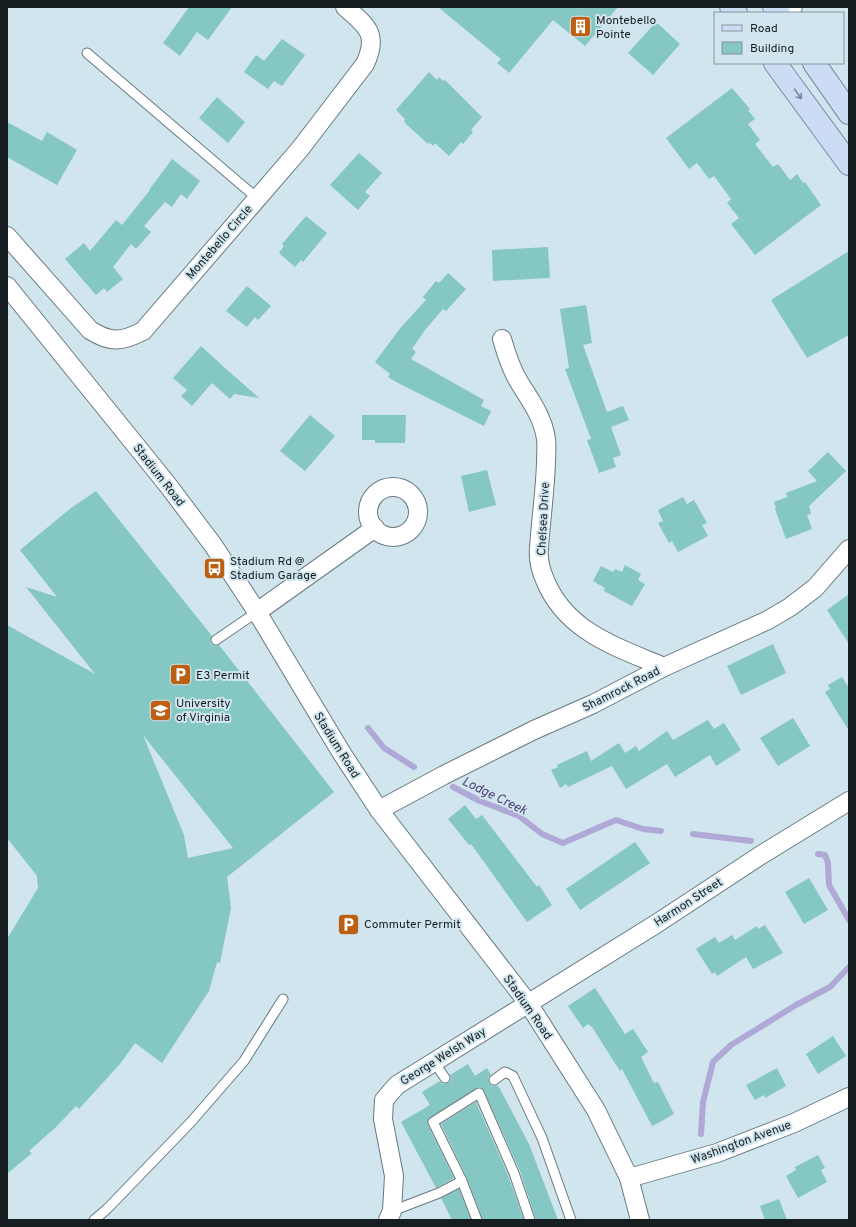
<svg xmlns="http://www.w3.org/2000/svg" width="856" height="1227" viewBox="0 0 856 1227" font-family="Overpass,sans-serif">
	<rect width="100%" height="100%" fill="#d1e5ee"/>
	<g fill="none" stroke-linecap="round" stroke-linejoin="round">
		<g stroke="#b0a8d7" stroke-width="6">
			<polyline points="368,728 384,748 414,767"/>
			<polyline points="453,787 480,801 519,816 542,834 563,843 616,820 643,829 661,831"/>
			<polyline points="693,834 751,841"/>
			<polyline points="818,854 825,855 828,863 829,885 849,920"/>
			<polyline points="701,1134 703,1102 713,1062 731,1045 796,1005 830,987 849,967"/>
		</g>
	</g>
	<g fill="#85c7c2" fill-rule="evenodd">
		<polygon points="189,7 232,7 208,40 197,32 180,56 163,43"/>
		<polygon points="438,7 618,7 585,46 553,20 509,73 497,63 501,59"/>
		<polygon points="656,22 680,44 653,75 628,53"/>
		<polygon points="282,39 305,55 282,86 274,81 268,89 244,72 256,55 264,61"/>
		<polygon points="429,72 437,80 439,77 443,81 445,80 482,117 471,130 473,132 463,144 461,142 449,156 435,143 433,146 429,142 428,144 406,124 404,121 405,119 396,110"/>
		<polygon points="732,88 750,109 748,110 755,119 748,124 760,140 755,144 773,167 778,164 790,180 797,174 803,183 805,182 821,205 755,255 731,224 739,218 727,203 731,199 714,176 709,179 697,163 689,169 666,138"/>
		<polygon points="217,97 245,122 228,143 199,118"/>
		<polygon points="7,122 42,141 47,132 77,150 57,185 7,157"/>
		<polygon points="359,153 382,173 365,192 370,196 358,210 330,185"/>
		<polygon points="172,159 200,181 187,199 181,194 172,207 165,202 144,226 151,232 136,249 131,244 113,267 123,279 107,292 104,288 96,295 65,259 84,243 90,251 116,220 122,225 150,190 149,190"/>
		<polygon points="306,216 327,233 303,262 301,260 295,267 279,253 284,246 282,244"/>
		<polygon points="548,247 550,278 493,281 492,250"/>
		<polygon points="849,251 849,335 807,358 771,300"/>
		<polygon points="448,273 466,289 446,311 443,309 425,330 412,349 416,352 411,359 484,400 481,406 491,411 484,426 396,382 388,377 390,374 375,362 402,326 426,300 423,297 436,281 439,283"/>
		<polygon points="247,286 271,306 258,320 255,317 247,327 226,311"/>
		<polygon points="586,305 592,343 583,345 607,412 623,406 629,420 611,427 621,455 613,458 616,467 599,473 587,440 591,439 565,369 569,368 560,309"/>
		<polygon points="201,346 225,368 259,398 234,394 230,399 212,383 192,406 181,396 187,390 173,378"/>
		<polygon points="310,415 335,436 305,471 280,451"/>
		<polygon points="362,415 406,415 405,443 375,443 375,440 362,440"/>
		<polygon points="828,452 845,470 847,470 809,506 811,514 807,515 812,529 786,539 775,509 776,508 774,502 787,497 786,493 817,481 808,471"/>
		<polygon points="487,470 496,505 469,512 461,476"/>
		<path d="M96 491 212 636 210 640 211 644 216 646 219 645 334 792 227 877 231 908 220 963 217 962 209 991 162 1063 135 1043 120 1064 79 1109 76 1106 56 1127 29 1151 32 1153 7 1174V939L38 888 37 876 7 838V625L95 674 26 587 57 597 20 550 71 508ZM143 735 233 848 188 858 184 835Z"/>
		<polygon points="683,497 687,504 694,500 707,523 702,525 708,536 678,552 672,541 669,543 658,523 663,521 658,510"/>
		<polygon points="625,565 641,574 638,580 645,584 632,606 604,591 605,588 593,581 601,566 613,572 615,569 622,572"/>
		<polygon points="849,594 849,644 827,610"/>
		<polygon points="773,644 786,673 741,695 727,666"/>
		<polygon points="842,677 849,688 849,731 825,692 830,689 828,685"/>
		<polygon points="793,718 810,746 778,766 760,738"/>
		<polygon points="708,720 714,729 724,723 741,750 716,766 710,755 675,777 667,764 626,789 612,766 568,787 566,784 560,788 551,770 558,767 557,765 587,751 591,761 619,743 625,753 636,746 639,751 667,731 673,740"/>
		<polygon points="465,805 476,819 482,815 537,887 539,885 552,905 527,922 471,844 469,845 448,819"/>
		<polygon points="635,842 650,863 580,910 566,889"/>
		<polygon points="809,878 828,910 804,924 785,892"/>
		<polygon points="765,925 783,953 753,969 746,957 717,976 715,972 712,974 696,949 715,937 719,943 732,935 735,940 757,926 758,929"/>
		<polygon points="595,988 625,1034 633,1029 648,1052 641,1057 654,1083 658,1082 674,1114 660,1122 652,1126 622,1069 620,1071 592,1027 588,1024 583,1028 568,1006"/>
		<polygon points="833,1036 846,1056 818,1074 806,1054"/>
		<polygon points="468,1064 475,1076 487,1068 491,1075 488,1078 489,1083 492,1086 497,1085 500,1089 529,1144 558,1220 536,1220 520,1171 484,1091 479,1087 428,1119 428,1125 454,1178 436,1188 401,1122 430,1105 422,1092 440,1081 443,1084 448,1083 451,1080 450,1075"/>
		<polygon points="777,1068 786,1086 765,1098 764,1095 755,1100 746,1085"/>
		<polygon points="476,1102 508,1175 524,1220 483,1220 467,1178 441,1124"/>
		<polygon points="818,1155 825,1168 821,1170 827,1182 798,1198 786,1176 796,1170 795,1167"/>
		<polygon points="459,1189 471,1220 452,1220 441,1198"/>
		<polygon points="779,1199 787,1220 765,1220 760,1206"/>
	</g>
	<g fill="none" stroke-linecap="round" stroke-linejoin="round">
		<defs>
			<g id="service">
				<polyline points="87,53 257,198"/>
				<polyline points="216,640 257,612"/>
				<polyline points="434,1062 445,1078"/>
				<polyline points="494,1080 505,1072 513,1076 542,1138 571,1220"/>
				<polyline points="392,1211 439,1193 462,1181"/>
				<polyline points="94,1220 107,1209 191,1122 244,1061 283,999"/>
				<polyline points="477,1220 462,1181 433,1122 479,1093 514,1173 530,1220"/>
			</g>
			<g id="minor">
				<polyline points="788,13 793,7"/>
				<path d="M7 236 90 330C110 343 122 342 143 331L300 149 365 64C379 34 367 26 345 7"/>
				<polyline points="7,286 167,484 213,545 257,612 341,752 379,810 528,1003 596,1110 629,1178 640,1220"/>
				<path d="M502 339C506 353 511 369 519 382 530 400 543 417 546 439 547 446 546 455 546 463 545 491 541 519 539 548 538 558 541 571 545 580 566 632 617 647 664 667"/>
				<circle cx="393" cy="512" r="25"/>
				<polyline points="257,612 375,528"/>
				<polyline points="379,810 444,775 534,730 593,704 664,667 768,620 790,607 815,588 849,549"/>
				<polyline points="629,1178 717,1153 794,1123 849,1097"/>
				<polyline points="388,1220 392,1211 394,1176 383,1119 384,1100 397,1085 656,924 761,855 849,801"/>
			</g>
			<g id="primary">
				<polyline points="731,7 736,13"/>
				<polyline points="774,7 779,13"/>
				<polyline points="775,63 849,164"/>
				<polyline points="814,63 849,113"/>
			</g>
		</defs>
		<use href="#service" stroke="#677980" stroke-width="11"/>
		<use href="#minor" stroke="#677980" stroke-width="20"/>
		<use href="#primary" stroke="#768aa6" stroke-width="24"/>
		<use href="#service" stroke="#fff" stroke-width="9"/>
		<use href="#minor" stroke="#fff" stroke-width="18"/>
		<use href="#primary" stroke="#cbdcf4" stroke-width="22"/>
	</g>
	<defs><path id="oneway-shaft" d="M-6 0H5M1.5-3L5.5 0L1.5 3" fill="none" stroke-width="1.6" stroke-linecap="round" stroke-linejoin="round"/></defs>
	<use stroke="#7a8695" href="#oneway-shaft" transform="translate(798 94) rotate(54)"/>
	<defs>
		<symbol id="building-square" viewBox="-11 -11 22 22"><rect x="-9" y="-9" width="18" height="18" rx="4" fill="#bd5f13" stroke="#d1e5ee"/><path d="M-4-6H4V6H1V3H-1V6H-4ZM-2.5-4.3h1.7v1.8h-1.7ZM.8-4.3h1.7v1.8H.8ZM-2.5-1h1.7V.8h-1.7ZM.8-1h1.7V.8H.8Z" fill="#fff"/></symbol>
		<symbol id="bus-square" viewBox="-11 -11 22 22"><rect x="-9" y="-9" width="18" height="18" rx="4" fill="#bd5f13" stroke="#d1e5ee"/><path d="M-5-6H5V4H4V6H2V4H-2V6H-4V4H-5ZM-3.5-4V0h7V-4ZM-3.5 1.2v1.5H-2V1.2ZM2 1.2v1.5H3.5V1.2Z" fill="#fff"/></symbol>
		<symbol id="parking-square" viewBox="-11 -11 22 22"><rect x="-9" y="-9" width="18" height="18" rx="4" fill="#bd5f13" stroke="#d1e5ee"/><path d="M-3.5-5.5H1a3.5 3.5 0 0 1 0 7H-1V5.5H-3.5ZM-1-3.4V-.6H.8a1.4 1.4 0 0 0 0-2.8Z" fill="#fff"/></symbol>
		<symbol id="university-square" viewBox="-11 -11 22 22"><rect x="-9" y="-9" width="18" height="18" rx="4" fill="#bd5f13" stroke="#d1e5ee"/><path d="M0-5L7-2L0 1L-7-2ZM-4 1L0 2.5L4 1V4Q0 6-4 4Z" fill="#fff"/></symbol>
	</defs>
	<g fill-rule="evenodd">
		<use href="#building-square" x="568" y="14" width="25" height="25"/>
		<use href="#bus-square" x="202" y="556" width="25" height="25"/>
		<use href="#parking-square" x="168" y="662" width="25" height="25"/>
		<use href="#university-square" x="148" y="698" width="25" height="25"/>
		<use href="#parking-square" x="336" y="912" width="25" height="25"/>
	</g>
	<g text-anchor="middle" stroke-width="4" stroke-linejoin="round" paint-order="stroke">
		<g font-size="12" fill="#161e21" stroke="#d1e5ee" text-anchor="start">
			<text x="596" y="24">Montebello<tspan x="596" dy="14">Pointe</tspan></text>
			<text x="230" y="565">Stadium Rd @<tspan x="230" dy="14">Stadium Garage</tspan></text>
			<text x="196" y="679">E3 Permit</text>
			<text x="176" y="707">University<tspan x="176" dy="14">of Virginia</tspan></text>
			<text x="364" y="928">Commuter Permit</text>
		</g>
		<g font-size="12" fill="#161e21" stroke="#d1e5ee">
			<text transform="translate(219 242) rotate(-49)" y="4">Montebello Circle</text>
			<text transform="translate(159 475) rotate(52)" y="4">Stadium Road</text>
			<text transform="translate(543 519) rotate(-87)" y="4">Chelsea Drive</text>
			<text transform="translate(621 689) rotate(-27)" y="4">Shamrock Road</text>
			<text transform="translate(337 745) rotate(58)" y="4">Stadium Road</text>
			<text transform="translate(688 902) rotate(-33)" y="4">Harmon Street</text>
			<text transform="translate(528 1007) rotate(55)" y="4">Stadium Road</text>
			<text transform="translate(443 1056) rotate(-32)" y="4">George Welsh Way</text>
			<text transform="translate(741 1142) rotate(-20)" y="4">Washington Avenue</text>
		</g>
		<g font-size="13" font-style="italic" fill="#4e3f7a" stroke="#d1e5ee">
			<text transform="translate(495 795) rotate(26)" y="5">Lodge Creek</text>
		</g>
	</g>
	<rect width="856" height="1227" fill="none" stroke="#161e21" stroke-width="16"/>
	<rect x="714" y="12" width="130" height="52" fill="#d1e5ee" stroke="#86959c"/>
	<rect x="722" y="25" width="20" height="6" fill="#cbdcf4" stroke="#86959c"/>
	<text x="750" y="32" font-size="12" fill="#161e21">Road</text>
	<rect x="722" y="42" width="20" height="12" fill="#85c7c2" stroke="#86959c"/>
	<text x="750" y="52" font-size="12" fill="#161e21">Building</text>
</svg>
